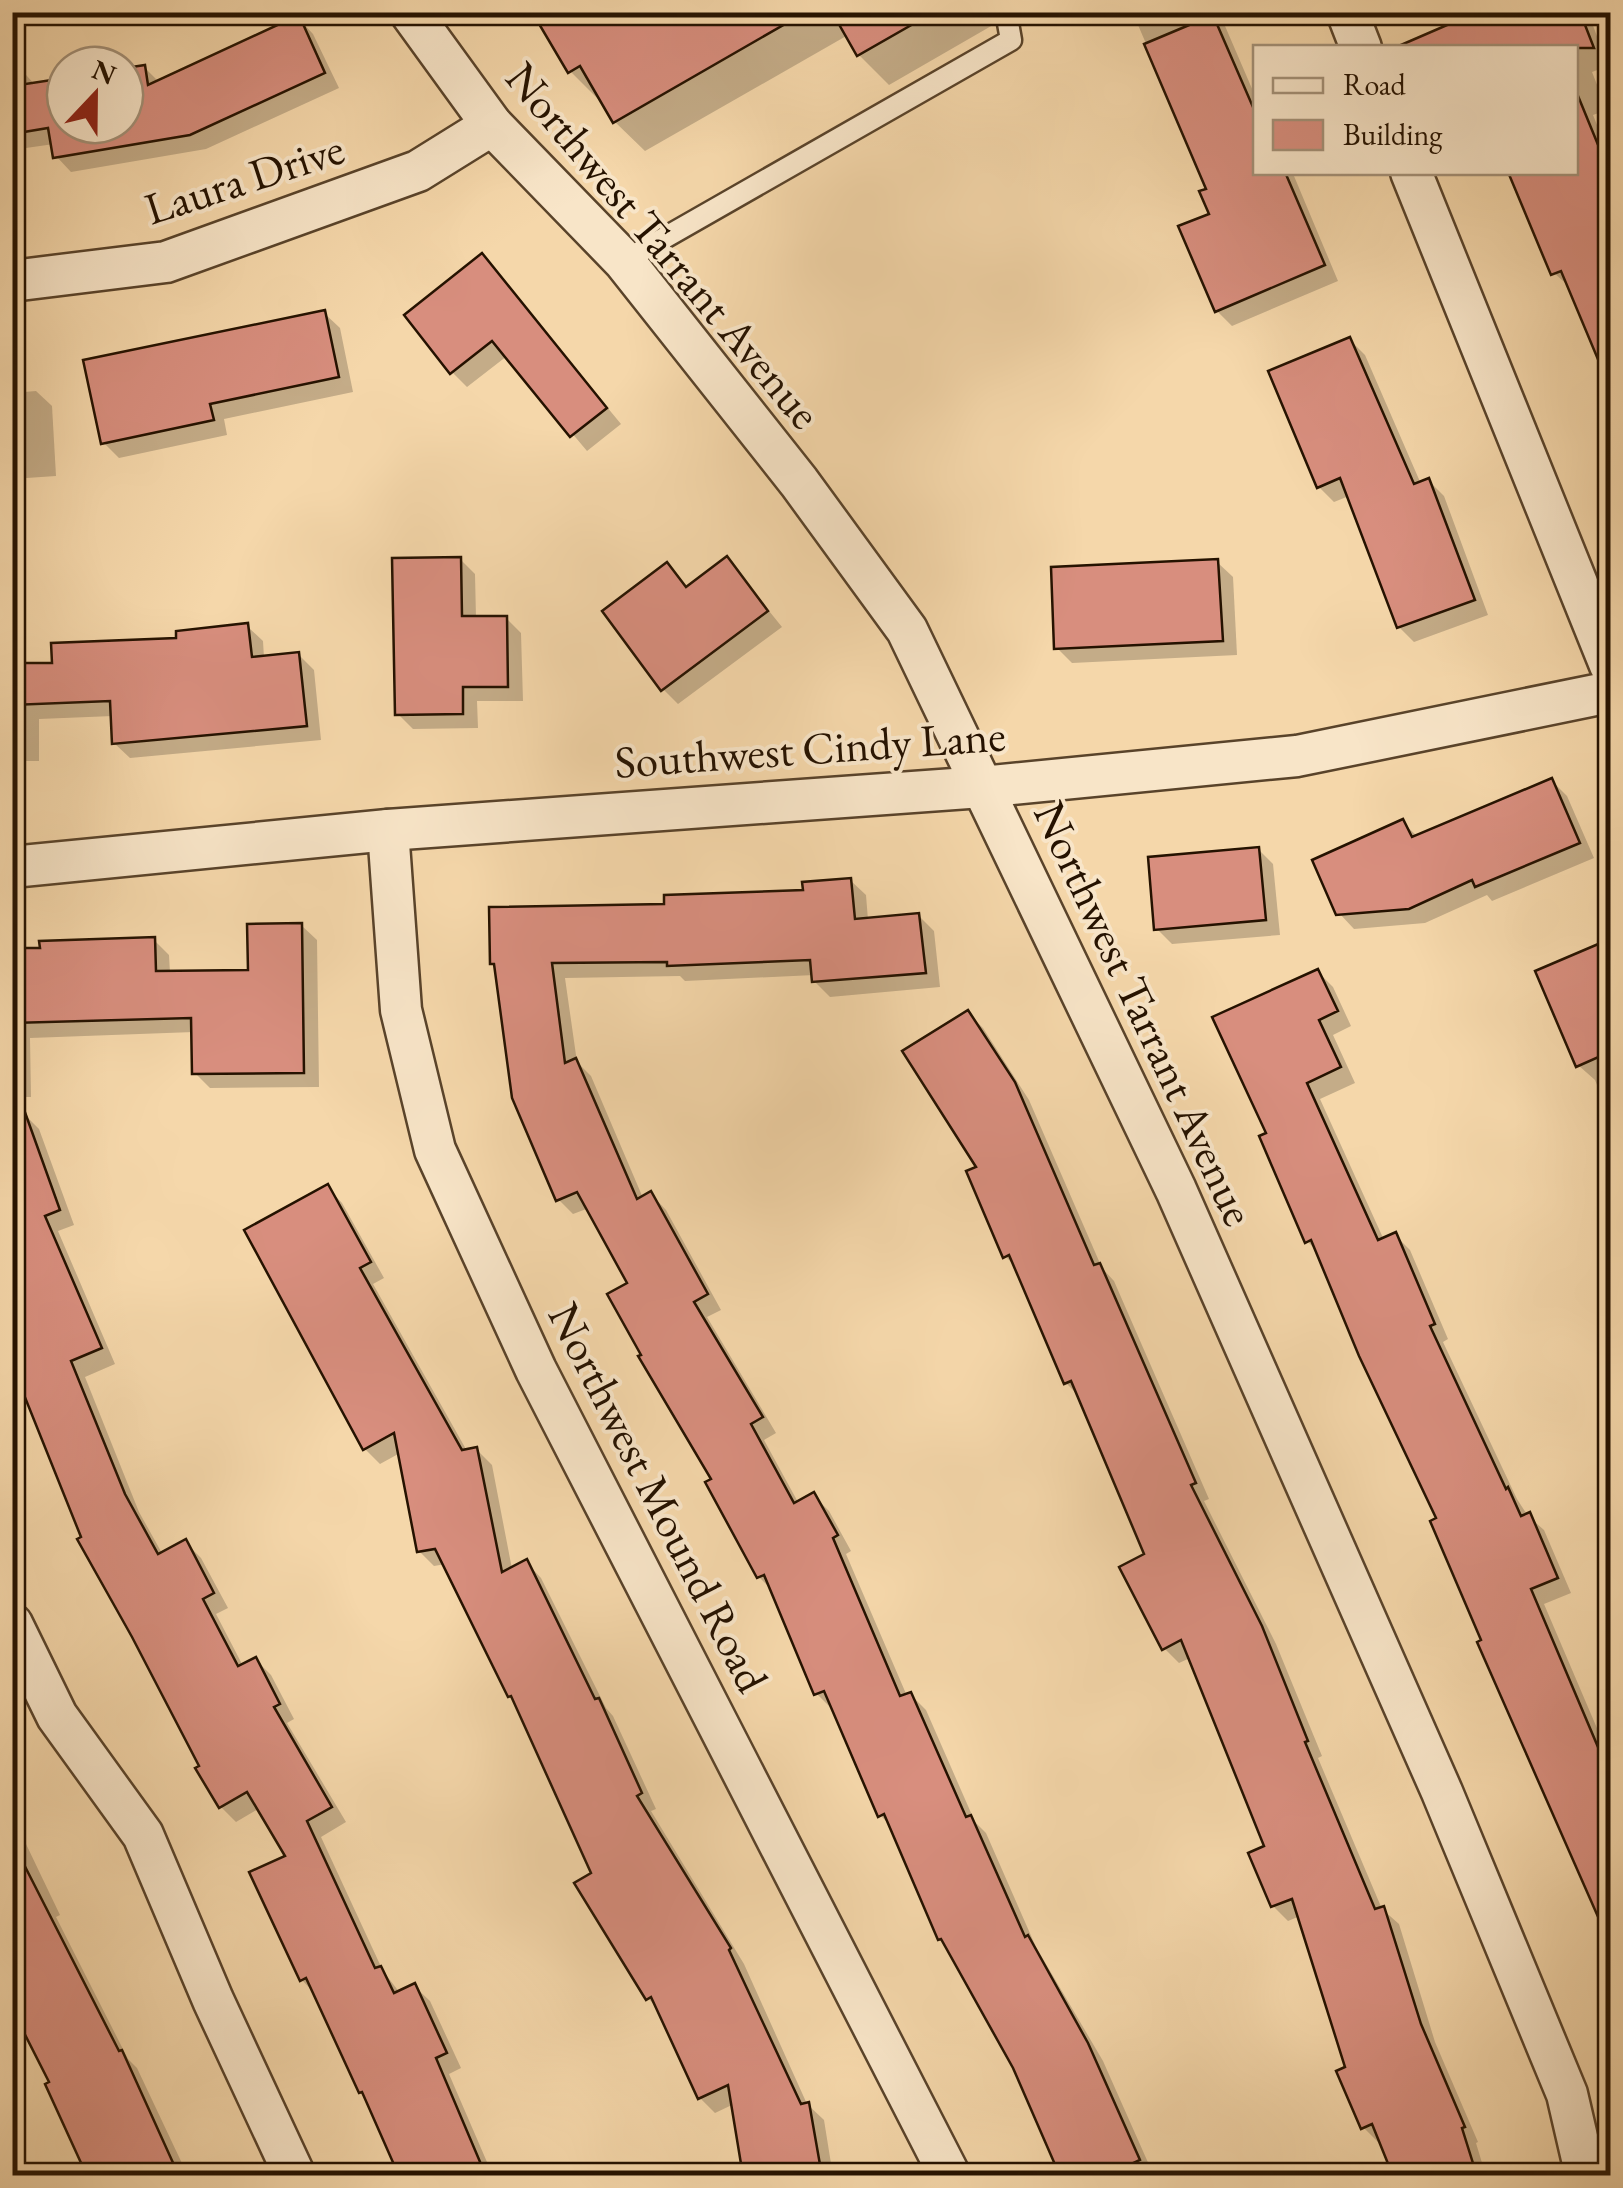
<svg xmlns="http://www.w3.org/2000/svg" width="1623" height="2188" viewBox="0 0 1623 2188" font-family="'EB Garamond',serif">
	<rect width="100%" height="100%" fill="#f5d7aa"/>
	<filter id="stains"><feTurbulence type="fractalNoise" baseFrequency=".002" numOctaves="4"/><feColorMatrix values="0 0 0 0 .2 0 0 0 0 .09 0 0 0 0 .02 0 0 0 .5 -.17"/></filter>
	<radialGradient id="worn" r=".72"><stop offset=".6" stop-color="#630" stop-opacity="0"/><stop offset="1" stop-color="#630" stop-opacity=".3"/></radialGradient>
	<g fill="#0003">
		<polygon points="552,12 1011,12 1012,14 889,85 859,55 848,35 645,151 615,122 602,100 600,101 570,71"/>
		<polygon points="1111,12 1219,12 1256,98 1256,172 1290,172 1294,176 1338,281 1232,326 1217,311 1209,190 1135,18 1122,24"/>
		<polygon points="1450,12 1588,12 1608,66 1592,72 1607,110 1593,115 1610,157 1610,384 1571,288 1554,273 1576,172 1576,48 1464,48"/>
		<polygon points="298,18 313,34 339,88 206,149 71,172 56,156 54,144 12,150 12,68 19,67 35,85 65,80 65,125 125,125 125,70 144,67 159,82"/>
		<polygon points="482,256 621,424 587,451 507,356 467,387 452,372"/>
		<polygon points="324,313 340,328 353,392 224,419 227,435 119,458 104,443"/>
		<polygon points="1350,340 1365,355 1421,484 1429,481 1444,496 1488,615 1414,642 1399,627 1349,496 1334,502 1319,487"/>
		<polygon points="36,391 52,406 56,476 12,479 12,393"/>
		<polygon points="460,559 475,574 476,618 506,618 521,633 523,701 477,701 478,728 413,729 398,714"/>
		<polygon points="727,559 782,627 678,704 663,689 667,565 688,588"/>
		<polygon points="1217,562 1233,577 1237,655 1072,663 1057,648"/>
		<polygon points="247,626 263,641 264,658 299,655 314,670 321,740 130,758 114,743 113,716 39,719 39,761 12,761 12,665 55,665"/>
		<polygon points="1552,781 1567,796 1594,858 1492,901 1487,895 1425,923 1354,929 1339,913 1402,822 1418,837"/>
		<polygon points="1258,849 1273,864 1280,935 1172,944 1157,929"/>
		<polygon points="850,880 866,895 868,920 919,916 934,931 940,987 830,997 814,981 814,975 685,981 680,976 565,978 577,1062 591,1076 643,1198 651,1194 666,1210 721,1310 707,1317 776,1433 764,1440 799,1504 814,1496 829,1511 851,1551 846,1554 907,1696 911,1695 926,1710 975,1822 986,1833 1036,1947 1103,2061 1154,2176 1063,2176 1015,2066 949,1947 940,1939 892,1827 880,1815 832,1709 817,1694 773,1591 759,1577 631,1284 589,1208 573,1214 558,1199 497,968 492,963 667,906 806,892"/>
		<polygon points="301,925 317,940 319,1087 210,1088 195,1073 194,1032 30,1038 31,1097 12,1097 12,951 154,940 169,955 170,973 250,972"/>
		<polygon points="1609,942 1610,944 1610,1117 1595,1080 1578,1065"/>
		<polygon points="1318,972 1333,987 1351,1026 1333,1035 1355,1083 1320,1099 1384,1240 1395,1235 1410,1250 1448,1339 1443,1342 1517,1499 1528,1516 1544,1530 1571,1593 1544,1604 1605,1747 1610,1747 1610,1940 1480,1643 1484,1641 1439,1519 1319,1253 1307,1241 1269,1134"/>
		<polygon points="968,1013 983,1028 1029,1100 1102,1268 1114,1281 1209,1499 1204,1501 1276,1644 1322,1756 1318,1758 1382,1909 1399,1924 1435,2042 1478,2142 1476,2143 1486,2176 1395,2176 1381,2141 1378,2142 1363,2127 1300,1916 1288,1921 1273,1906 1267,1847 1190,1658 1179,1663 1164,1648 1147,1555 1081,1398 1066,1383 1018,1269 1005,1256 980,1168"/>
		<polygon points="23,1113 39,1129 74,1225 58,1231 115,1364 85,1377 139,1512 163,1555 186,1543 201,1558 228,1608 216,1614 243,1666 256,1660 271,1675 294,1719 287,1723 346,1822 321,1837 383,1971 400,1993 414,1986 430,2001 461,2068 449,2074 493,2176 401,2176 368,2098 362,2092 316,1995 302,1980 288,1857 260,1808 236,1822 221,1807 84,1538 28,1401 12,1386 12,1117"/>
		<polygon points="327,1187 342,1203 384,1278 373,1284 467,1451 476,1449 492,1465 512,1569 526,1562 541,1578 606,1708 613,1716 656,1809 651,1811 744,1964 807,2104 824,2120 833,2176 746,2176 734,2104 715,2113 700,2098 659,2010 648,1998 516,1702 510,1696 446,1564 434,1566 419,1551 400,1453 380,1464 365,1449"/>
		<polygon points="12,1831 26,1844 60,1915 56,1917 128,2059 137,2068 188,2176 89,2176 53,2084 12,2004"/>
	</g>
	<g fill="#d88e7e" stroke="#251200" stroke-width="2.5">
		<polygon points="532,12 806,12 613,123 580,66 568,73"/>
		<polygon points="832,12 934,12 857,56"/>
		<polygon points="1477,12 1580,12 1594,48 1394,48"/>
		<polygon points="299,15 325,73 190,135 53,158 48,128 12,134 12,86 65,78 65,125 125,125 125,68 145,65 148,85"/>
		<polygon points="1213,15 1256,114 1256,172 1285,172 1325,265 1215,312 1178,226 1209,214 1199,191 1206,189 1144,44"/>
		<polygon points="1576,91 1610,174 1610,388 1561,271 1551,275 1508,172 1576,172"/>
		<polygon points="482,253 607,408 570,437 492,341 450,374 404,315"/>
		<polygon points="325,310 339,377 210,404 214,420 101,444 83,360"/>
		<polygon points="1350,337 1414,484 1429,478 1475,600 1397,628 1340,478 1317,488 1268,371"/>
		<polygon points="727,556 768,611 661,691 602,611 667,562 686,587"/>
		<polygon points="461,557 462,616 507,616 508,687 463,687 463,714 395,715 392,558"/>
		<polygon points="1218,559 1223,641 1054,649 1051,567"/>
		<polygon points="248,623 252,657 299,652 307,726 112,744 110,701 12,705 12,663 52,663 51,643 176,638 176,631"/>
		<polygon points="1552,778 1580,843 1475,887 1472,880 1409,909 1336,915 1312,860 1403,819 1412,837"/>
		<polygon points="1259,847 1266,920 1154,930 1148,857"/>
		<polygon points="851,878 855,919 919,913 926,973 812,982 810,960 667,966 667,962 552,963 565,1063 576,1058 637,1199 651,1191 708,1294 694,1302 763,1417 751,1424 794,1503 814,1492 838,1535 833,1538 900,1696 911,1692 966,1817 971,1815 1025,1937 1028,1935 1088,2043 1140,2160 1105,2176 1060,2176 1013,2068 941,1939 938,1940 884,1814 878,1817 824,1691 814,1695 764,1575 757,1578 705,1482 711,1479 638,1356 641,1355 607,1294 627,1283 577,1192 556,1201 512,1098 494,964 490,964 489,907 664,904 664,895 803,890 802,882"/>
		<polygon points="302,923 304,1073 192,1074 191,1018 12,1023 12,948 40,948 39,941 155,937 156,971 248,970 247,924"/>
		<polygon points="1610,939 1610,1052 1576,1067 1535,971"/>
		<polygon points="1318,969 1338,1011 1319,1020 1341,1067 1307,1083 1378,1240 1396,1232 1435,1324 1430,1326 1506,1489 1508,1487 1521,1516 1530,1512 1558,1578 1531,1589 1598,1747 1610,1742 1610,1944 1477,1642 1481,1640 1430,1521 1436,1518 1359,1356 1311,1240 1305,1243 1259,1136 1266,1133 1212,1017"/>
		<polygon points="968,1010 1015,1082 1094,1265 1100,1263 1196,1483 1191,1485 1262,1626 1308,1741 1305,1742 1375,1909 1384,1906 1421,2024 1465,2127 1462,2128 1477,2176 1393,2176 1372,2124 1361,2129 1336,2071 1345,2067 1292,1899 1271,1907 1248,1853 1264,1846 1181,1640 1162,1650 1119,1567 1144,1554 1071,1381 1064,1384 1009,1255 1003,1258 966,1171 976,1167 902,1051"/>
		<polygon points="17,1090 60,1210 45,1216 102,1348 71,1361 125,1494 158,1554 186,1539 214,1593 203,1599 238,1666 256,1657 280,1704 274,1707 332,1807 307,1821 375,1968 381,1966 394,1993 415,1983 447,2053 436,2058 486,2176 399,2176 362,2092 359,2093 306,1978 300,1981 249,1872 285,1856 247,1792 219,1808 195,1768 199,1766 132,1637 77,1539 81,1537 12,1365 12,1091"/>
		<polygon points="328,1184 371,1262 360,1268 462,1450 477,1447 502,1572 527,1559 595,1699 599,1698 642,1793 637,1796 731,1948 729,1950 801,2104 809,2102 822,2176 743,2176 728,2085 698,2099 651,1997 646,2000 574,1883 591,1873 511,1696 508,1697 435,1549 417,1552 394,1433 363,1450 244,1230"/>
		<polygon points="12,1841 119,2051 122,2050 179,2176 87,2176 45,2084 49,2082 12,2009"/>
	</g>
	<g fill="none" stroke-linecap="round" stroke-linejoin="round">
		<defs>
			<polyline id="service" points="624,261 1011,40 1006,12"/>
			<g id="minor">
				<polyline points="410,12 492,125 624,261 799,482 907,630 1176,1190 1442,1792 1567,2094 1586,2176"/>
				<polyline points="1347,12 1361,48"/>
				<polyline points="1411,172 1610,665"/>
				<polyline points="12,281 166,262 418,171 492,125"/>
				<polyline points="388,830 401,1010 435,1150 536,1370 950,2176"/>
				<polyline points="12,867 388,830 982,787 1297,756 1610,692"/>
				<polyline points="12,1624 57,1716 143,1835 213,2000 295,2176"/>
			</g>
		</defs>
		<use href="#service" stroke="#59432a" stroke-width="25"/>
		<use href="#minor" stroke="#59432a" stroke-width="45"/>
		<use href="#service" stroke="#f8e5c8" stroke-width="20"/>
		<use href="#minor" stroke="#f8e5c8" stroke-width="40"/>
	</g>
	<g text-anchor="middle" stroke-width="8" stroke-linejoin="round" paint-order="stroke">
		<g font-size="45" fill="#251200" stroke="#f8e5c8">
			<text transform="translate(244 178) rotate(-18)" y="16">Laura Drive</text>
			<text transform="translate(664 245) rotate(50)" y="16">Northwest Tarrant Avenue</text>
			<text transform="translate(810 748) rotate(-4)" y="16">Southwest Cindy Lane</text>
			<text transform="translate(1145 1013) rotate(65)" y="16">Northwest Tarrant Avenue</text>
			<text transform="translate(659 1497) rotate(63)" y="16">Northwest Mound Road</text>
		</g>
	</g>
	<rect width="1623" height="2188" fill="none" stroke="#f5d7aa" stroke-width="50"/>
	<rect x="15" y="15" width="1593" height="2158" fill="none" stroke="#251200" stroke-width="5"/>
	<rect x="25" y="25" width="1573" height="2138" fill="none" stroke="#251200" stroke-width="2.5"/>
	<rect x="1253" y="45" width="325" height="130" fill="#f8e5c8" stroke="#a49178" stroke-width="2.5"/>
	<rect x="1273" y="78" width="50" height="15" fill="#f8e5c8" stroke="#a49178" stroke-width="2.5"/>
	<text x="1343" y="95" font-size="30" fill="#251200">Road</text>
	<rect x="1273" y="120" width="50" height="30" fill="#d88e7e" stroke="#a49178" stroke-width="2.5"/>
	<text x="1343" y="145" font-size="30" fill="#251200">Building</text>
	<g transform="translate(95 95) rotate(22)"><circle r="48" fill="#f8e5c8" stroke="#a49178" stroke-width="2.5"/>
	<path d="M0-8L18 38L0 25L-18 38Z" fill="#8f2418"/>
	<text y="-15" font-size="28" font-weight="bold" text-anchor="middle" fill="#251200">N</text>
	</g>
	<rect width="100%" height="100%" filter="url(#stains)"/>
	<rect width="100%" height="100%" fill="url(#worn)"/>
</svg>
